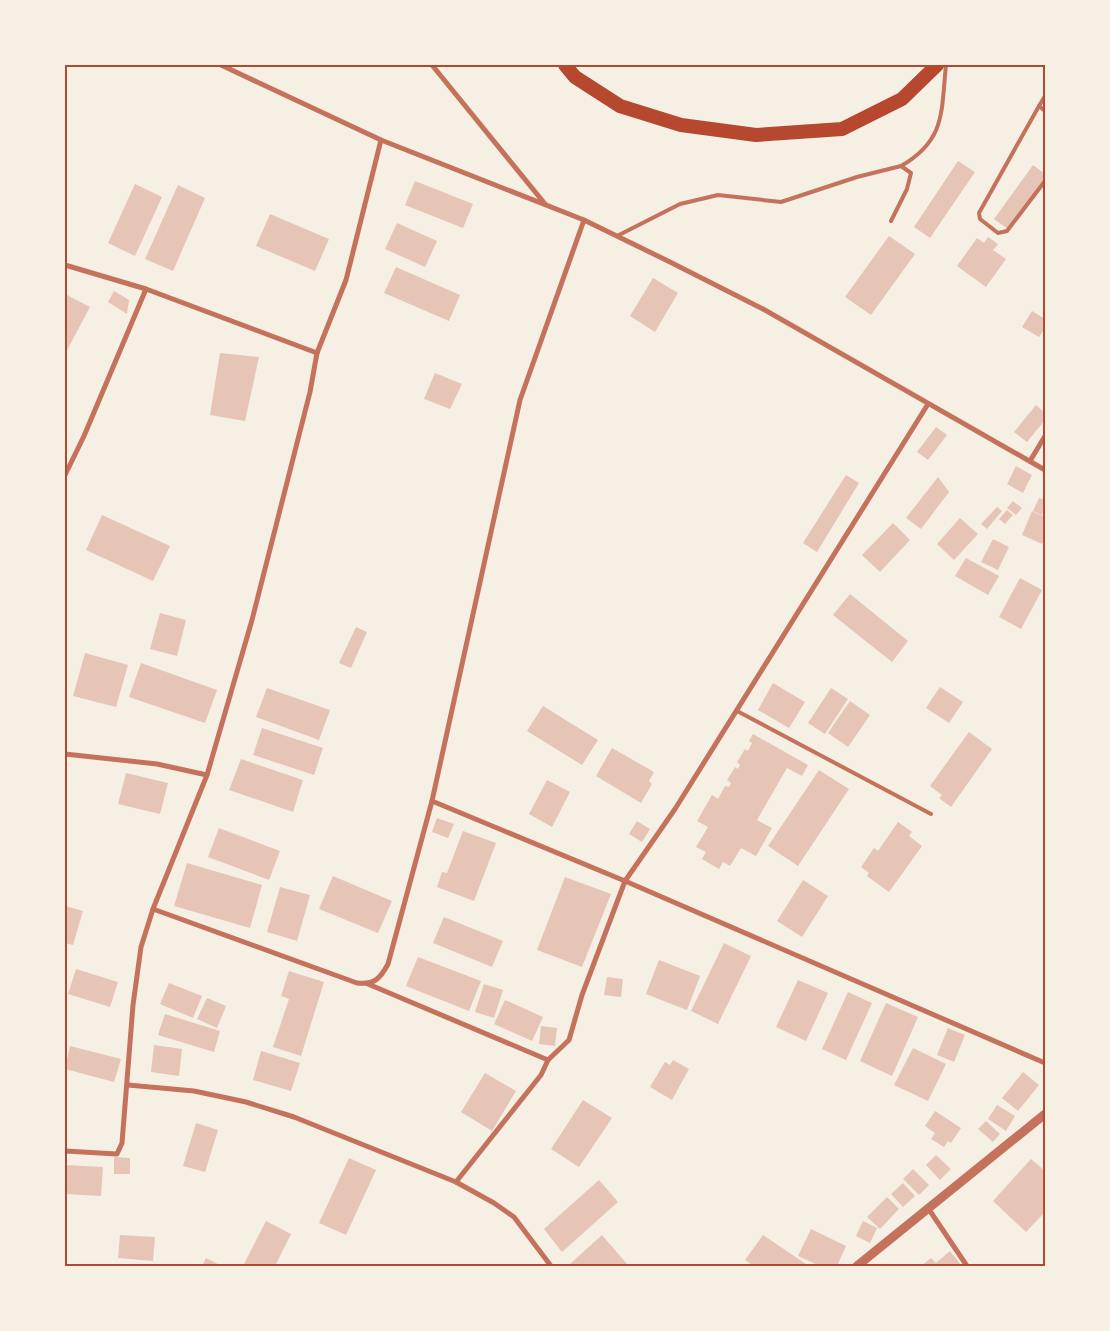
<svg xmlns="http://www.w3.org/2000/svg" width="1110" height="1331" viewBox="0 0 1110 1331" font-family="'Source Sans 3',sans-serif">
	<rect width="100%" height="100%" fill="#f6efe4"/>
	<g fill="#e6c5b7">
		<polygon points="958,161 975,172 930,238 914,227"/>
		<polygon points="1033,165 1045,174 1045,179 1008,229 994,219"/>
		<polygon points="415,181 473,204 463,228 405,205"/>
		<polygon points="135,184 162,197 135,256 108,243"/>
		<polygon points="178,185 205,198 173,271 145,259"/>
		<polygon points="270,214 329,239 315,271 256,246"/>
		<polygon points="397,223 437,241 425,267 385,249"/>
		<polygon points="889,236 915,254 871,315 845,297"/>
		<polygon points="988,237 998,244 993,250 1006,259 986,287 957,266 977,238 984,243"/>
		<polygon points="396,267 460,295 449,321 384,293"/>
		<polygon points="653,278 678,293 655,332 630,316"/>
		<polygon points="114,291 129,300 127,314 108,302"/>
		<polygon points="65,294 90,307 65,354"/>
		<polygon points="1032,311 1045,319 1045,328 1039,337 1022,327"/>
		<polygon points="220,353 259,357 245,421 210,415"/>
		<polygon points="435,373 462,384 450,409 424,399"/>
		<polygon points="1036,405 1045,413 1045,420 1027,442 1014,432"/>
		<polygon points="936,427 947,435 928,460 917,452"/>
		<polygon points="1016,466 1032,475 1023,493 1007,484"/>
		<polygon points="846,475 859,483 817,552 803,543"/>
		<polygon points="938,477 949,492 921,529 906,518"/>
		<polygon points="1039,498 1045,500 1042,515 1033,511"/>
		<polygon points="1013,501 1022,508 1016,515 1007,508"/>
		<polygon points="997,507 1002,511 987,529 981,524"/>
		<polygon points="1007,510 1013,515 1005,524 999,519"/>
		<polygon points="1032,511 1045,517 1045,537 1042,544 1022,535"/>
		<polygon points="102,515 170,546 153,581 86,550"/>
		<polygon points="960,518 978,534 954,560 937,544"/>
		<polygon points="893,523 910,540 880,572 862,555"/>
		<polygon points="993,539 1009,547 998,570 981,562"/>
		<polygon points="966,558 999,576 988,595 955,576"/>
		<polygon points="1020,578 1042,590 1021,629 999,617"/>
		<polygon points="850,594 908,641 892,662 833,615"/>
		<polygon points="160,613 186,620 177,656 150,649"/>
		<polygon points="356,627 367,632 351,668 339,663"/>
		<polygon points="85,653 128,665 116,707 73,696"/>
		<polygon points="141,663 217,690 205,723 129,697"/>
		<polygon points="773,683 805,702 789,728 758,710"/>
		<polygon points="940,687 963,702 949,723 926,708"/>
		<polygon points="267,688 330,710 319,740 256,717"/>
		<polygon points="831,688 848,699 825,734 808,723"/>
		<polygon points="850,701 870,715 848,747 828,733"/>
		<polygon points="543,706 598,740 582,765 527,731"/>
		<polygon points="262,728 323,748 314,775 253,755"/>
		<polygon points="969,732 992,749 951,807 939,798 942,795 930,786"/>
		<polygon points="753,734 808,765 802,776 787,768 757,820 772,828 756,856 741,848 730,866 723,862 719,869 702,859 706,852 696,847 708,827 697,821 712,795 718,799 725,786 729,787 731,783 727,780 735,767 738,769 740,765 737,762 745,749 748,751 752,743 749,741"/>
		<polygon points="612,748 654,772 649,781 652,784 641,803 596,776"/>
		<polygon points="241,759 303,780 293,812 229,790"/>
		<polygon points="819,770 849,789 798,866 768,846"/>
		<polygon points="126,773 168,783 160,814 118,804"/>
		<polygon points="547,780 570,792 552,827 529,814"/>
		<polygon points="437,818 454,824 448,838 432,832"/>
		<polygon points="637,821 650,829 642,842 629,834"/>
		<polygon points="898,822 912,832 909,836 922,846 889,892 867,876 869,873 861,867 874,848 878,851"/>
		<polygon points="219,828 280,851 269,880 208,857"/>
		<polygon points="463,831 496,843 474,901 437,887 442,872 447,873"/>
		<polygon points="187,863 262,885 250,928 174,906"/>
		<polygon points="333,876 392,901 378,933 319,909"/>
		<polygon points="565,877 611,894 582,967 537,950"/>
		<polygon points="803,880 828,896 802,937 777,921"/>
		<polygon points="280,887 310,895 297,941 267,932"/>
		<polygon points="65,906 83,911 73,945 65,943"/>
		<polygon points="444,917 503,941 492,967 433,943"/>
		<polygon points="724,943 751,956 718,1024 691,1011"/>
		<polygon points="418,957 481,981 469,1011 406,986"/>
		<polygon points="659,960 700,976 687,1010 646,994"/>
		<polygon points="76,969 118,982 110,1007 68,994"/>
		<polygon points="289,971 324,982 301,1056 273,1047 289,999 281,996"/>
		<polygon points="607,977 623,979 621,997 604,995"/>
		<polygon points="798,980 828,993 806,1041 776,1027"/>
		<polygon points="169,983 202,996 193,1018 160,1004"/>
		<polygon points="484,984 503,990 494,1018 475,1012"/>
		<polygon points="848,992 872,1003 846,1060 822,1049"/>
		<polygon points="207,998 226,1006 217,1028 197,1019"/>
		<polygon points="505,1000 543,1017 532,1041 494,1024"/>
		<polygon points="886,1003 918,1017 892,1076 860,1061"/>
		<polygon points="165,1014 220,1031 214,1052 158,1035"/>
		<polygon points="541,1026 557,1028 555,1046 539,1044"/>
		<polygon points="948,1028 965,1035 954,1062 937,1055"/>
		<polygon points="154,1045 182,1049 179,1076 151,1072"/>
		<polygon points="70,1046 121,1059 114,1082 65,1069"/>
		<polygon points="913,1048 946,1064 928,1101 894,1085"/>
		<polygon points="261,1051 300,1063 291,1091 253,1080"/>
		<polygon points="673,1060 689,1069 672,1100 650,1087 665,1062 670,1065"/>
		<polygon points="1023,1072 1039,1085 1018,1111 1002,1098"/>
		<polygon points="485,1073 516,1091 492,1131 461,1112"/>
		<polygon points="583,1100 612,1118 579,1167 551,1149"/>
		<polygon points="997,1105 1015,1116 1006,1131 988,1119"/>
		<polygon points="935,1111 961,1128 951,1143 948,1141 944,1147 931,1139 935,1133 925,1126"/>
		<polygon points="986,1121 1000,1134 993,1142 978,1129"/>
		<polygon points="196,1123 218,1130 205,1172 183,1166"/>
		<polygon points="936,1155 951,1169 940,1180 926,1165"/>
		<polygon points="114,1157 130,1158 130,1174 114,1174"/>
		<polygon points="349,1158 376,1170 346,1235 319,1223"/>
		<polygon points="1031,1159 1045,1171 1045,1212 1026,1232 993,1201"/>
		<polygon points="65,1165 103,1167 101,1196 65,1194"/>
		<polygon points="913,1169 929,1185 919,1195 903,1179"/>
		<polygon points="599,1180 618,1202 562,1252 544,1229"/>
		<polygon points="903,1183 915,1196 903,1207 891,1194"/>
		<polygon points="887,1197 899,1209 880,1229 867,1217"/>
		<polygon points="266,1221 291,1234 275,1266 243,1266"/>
		<polygon points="863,1221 877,1228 870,1243 856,1236"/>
		<polygon points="811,1229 846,1246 837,1266 820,1266 798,1256"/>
		<polygon points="120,1235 155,1237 153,1261 118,1258"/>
		<polygon points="602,1235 627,1264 625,1266 572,1266 570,1264"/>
		<polygon points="763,1235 809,1266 754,1266 745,1260"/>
		<polygon points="950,1251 961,1265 959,1266 921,1266 931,1258 936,1263"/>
		<polygon points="206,1258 222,1266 202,1266"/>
	</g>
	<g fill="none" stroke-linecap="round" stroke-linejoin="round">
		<g stroke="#c5725c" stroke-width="4">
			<polyline points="1045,96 1039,106 1045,111"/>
			<polyline points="1039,106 979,213 980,219 998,233 1007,231 1045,181"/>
			<path d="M901 166C946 140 941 112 946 65"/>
			<polyline points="617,236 680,204 718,195 781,202 857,177 901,166 911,173 907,189 891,221"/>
			<polyline points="737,711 931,814"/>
		</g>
		<g stroke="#c5725c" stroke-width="5">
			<polyline points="221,65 381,140 584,220 668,261 763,309 1045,470"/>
			<polyline points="432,65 545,204"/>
			<polyline points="584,220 520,400 432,801 625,881 1045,1063"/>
			<polyline points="65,265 146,289 317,353"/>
			<polyline points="1030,461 1045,436"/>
			<polyline points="65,475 84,436 146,289"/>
			<polyline points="65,754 157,764 207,775 252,620 310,392 317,353 346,280 381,140"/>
			<path d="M153 909 357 983C374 985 380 979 388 964L432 801"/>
			<polyline points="368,984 548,1060"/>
			<polyline points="128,1085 194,1091 246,1102 294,1117 456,1182 494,1203 514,1217 551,1266"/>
			<polyline points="65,1151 117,1154 122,1143 133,1005 141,947 153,909 207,775"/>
			<polyline points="456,1182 541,1075 548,1060 569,1040 582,995 625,881 675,809 928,404"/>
			<polyline points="928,1208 967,1266"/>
		</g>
		<polyline stroke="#c5725c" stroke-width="9" points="857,1266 1045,1114"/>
		<polyline stroke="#b5482f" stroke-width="14" points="565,65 575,77 620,106 681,125 756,135 842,129 902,99 937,65"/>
	</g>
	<rect width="1110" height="1331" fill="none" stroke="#f6efe4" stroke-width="132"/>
	<rect x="66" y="66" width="978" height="1199" fill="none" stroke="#b5482f" stroke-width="2"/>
</svg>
